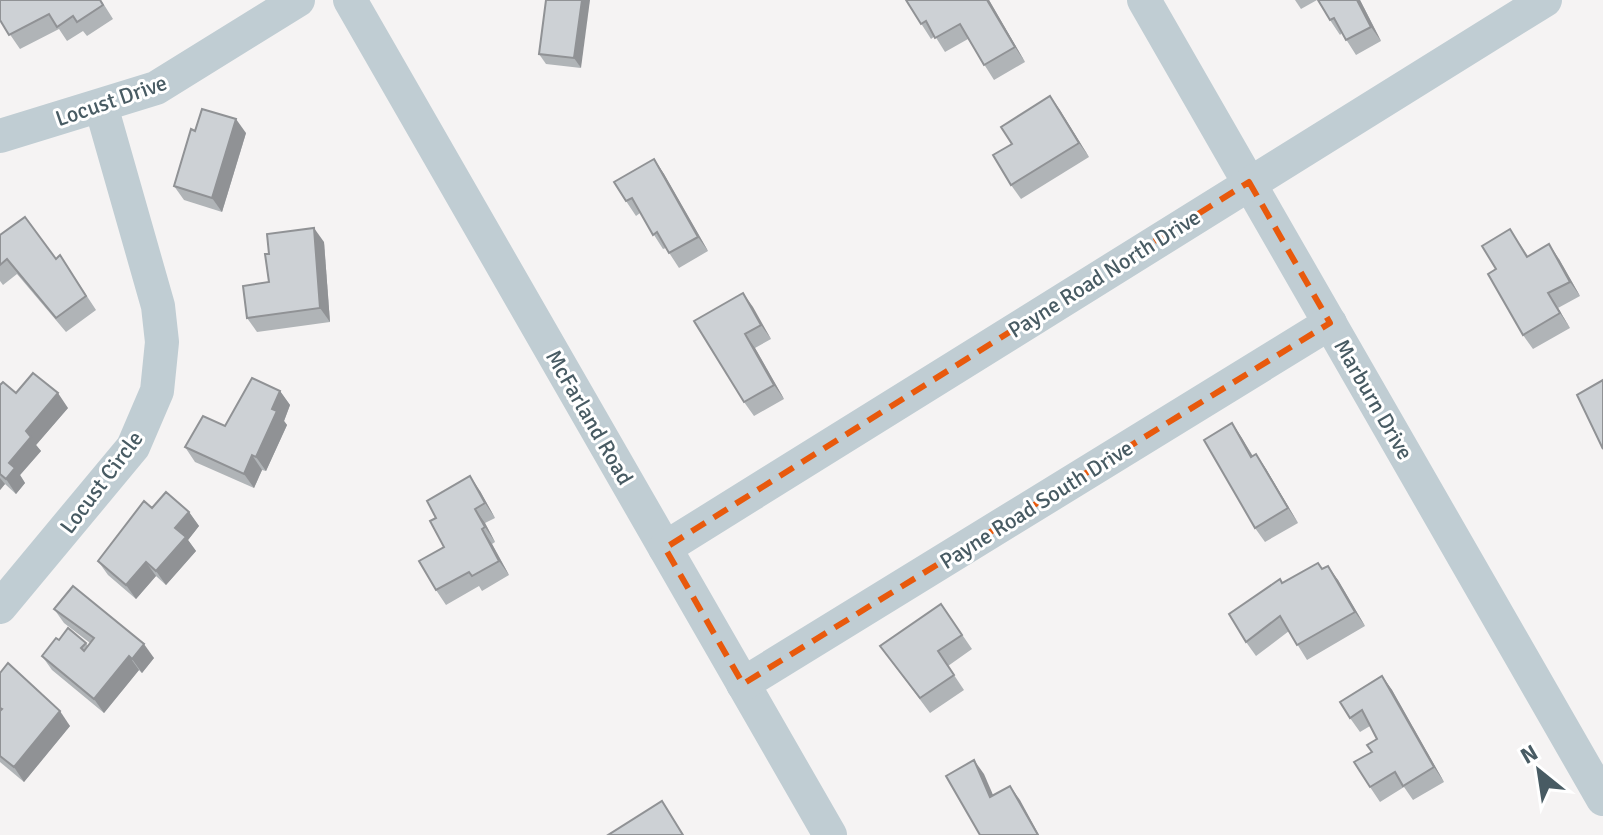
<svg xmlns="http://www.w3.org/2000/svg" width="1603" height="835" viewBox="0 0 1603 835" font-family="Signika,sans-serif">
	<rect width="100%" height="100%" fill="#f5f3f3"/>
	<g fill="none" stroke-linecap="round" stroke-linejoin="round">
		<g stroke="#c0cdd3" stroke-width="34">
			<polyline points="350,0 830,835"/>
			<polyline points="1144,0 1603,799"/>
			<polyline points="0,136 156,88 298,0"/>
			<polyline points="665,548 1545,0"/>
			<polyline points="0,607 133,447 157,391 162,342 158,306 101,106"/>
			<polyline points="743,684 1330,323"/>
		</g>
	</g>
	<g fill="#b0b4b7">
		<polygon points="101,0 113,19 87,36 83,31 67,41 59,29 20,49 0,20"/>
		<polygon points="546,0 581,68 546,64 539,54"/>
		<polygon points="906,0 989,0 1025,62 994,80 968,39 945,52 935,36 931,39"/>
		<polygon points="1295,0 1317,0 1301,9"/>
		<polygon points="1360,0 1381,41 1356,55 1342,33 1340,35 1330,20"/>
		<polygon points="1050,96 1089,157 1021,199 1011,185 1012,144"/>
		<polygon points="195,131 246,133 222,212 184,200 174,186"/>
		<polygon points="654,159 664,174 708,251 679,268 666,248 663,249 640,213 636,216 626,201"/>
		<polygon points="0,235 56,259 60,255 96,310 66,332 17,274 3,285 0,281"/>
		<polygon points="324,242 330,322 257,332 247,318 269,282"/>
		<polygon points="1520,244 1528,256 1559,259 1580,296 1558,308 1570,328 1533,349 1523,335 1496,269"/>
		<polygon points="743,293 771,339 755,348 784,399 754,416 744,402"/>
		<polygon points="0,385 16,393 68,408 36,445 41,451 20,475 25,483 16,494 5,484 0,490"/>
		<polygon points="280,391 290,405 284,421 287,425 266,471 262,470 254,488 195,462 185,447 225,426"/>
		<polygon points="1232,423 1253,456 1256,454 1266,469 1298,523 1265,542 1255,528"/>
		<polygon points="480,491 495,518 485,523 495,542 492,544 509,575 482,591 479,586 446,605 436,590 444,547"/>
		<polygon points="152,508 189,512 199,526 188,540 196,551 166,585 156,576 136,599 108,575 98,561"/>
		<polygon points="1318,563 1323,569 1338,580 1365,626 1307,660 1289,631 1256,656 1246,642 1283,583"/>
		<polygon points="941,604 972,649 948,666 964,690 930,713 880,646"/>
		<polygon points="54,609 154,658 142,673 139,670 104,713 52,670 42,656 86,643 88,646 90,643 64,623"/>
		<polygon points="0,673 70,726 24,782 0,762"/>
		<polygon points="1382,676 1392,690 1444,782 1413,800 1404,787 1380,802 1370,787 1372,752 1377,739 1370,726 1360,732 1350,718"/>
	</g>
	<g fill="#909295">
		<polygon points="582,0 590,0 581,68 574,58"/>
		<polygon points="987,0 989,0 1025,62 1015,47"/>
		<polygon points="1357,0 1360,0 1381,41 1371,27"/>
		<polygon points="1050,96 1060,110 1089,157 1079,143"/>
		<polygon points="236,119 246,133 222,212 212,198"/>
		<polygon points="654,159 664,174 708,251 698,237"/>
		<polygon points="314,228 324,242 330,322 320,308"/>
		<polygon points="1549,244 1559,259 1580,296 1570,282"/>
		<polygon points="743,293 753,307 771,339 761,325"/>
		<polygon points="1548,293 1558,308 1570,328 1560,313"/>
		<polygon points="745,334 755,348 784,399 774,385"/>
		<polygon points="280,391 290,405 284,421 287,425 266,471 256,457 272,409"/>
		<polygon points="58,393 68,408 36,445 41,451 20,475 25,483 16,494 6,479 9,463 26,431"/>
		<polygon points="1232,423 1242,438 1261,471 1251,457"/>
		<polygon points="1256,454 1266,469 1298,523 1288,508"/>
		<polygon points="252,455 262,470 254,488 244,474"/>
		<polygon points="470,476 480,491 495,518 485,503"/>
		<polygon points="0,478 5,484 0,490"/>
		<polygon points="475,509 485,523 495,542 485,527"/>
		<polygon points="189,512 199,526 188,540 196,551 166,585 156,571 175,528"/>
		<polygon points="482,529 492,544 509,575 499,561"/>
		<polygon points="146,562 156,576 136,599 126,585"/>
		<polygon points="1328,566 1338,580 1365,626 1355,612"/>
		<polygon points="144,644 154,658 142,673 132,659"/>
		<polygon points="129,656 139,670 104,713 94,699"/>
		<polygon points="1382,676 1392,690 1444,782 1434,767"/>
		<polygon points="60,711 70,726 24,782 14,767"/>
		<polygon points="974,760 984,774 1000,811 990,797"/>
		<polygon points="1010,786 1020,800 1039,835 1038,835"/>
	</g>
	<g fill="#cdd1d5" stroke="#909295" stroke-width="2">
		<polygon points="0,0 100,0 103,5 77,22 73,16 57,27 49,14 9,35 0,20"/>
		<polygon points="546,0 582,0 574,58 539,54"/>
		<polygon points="906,0 987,0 1015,47 984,65 960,24 935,38 926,21 921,24"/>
		<polygon points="1318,0 1357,0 1371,27 1346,40 1334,18 1330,20"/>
		<polygon points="1050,96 1079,143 1011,185 993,155 1012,144 1001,127"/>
		<polygon points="202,109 236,119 212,198 174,186 191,129 195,131"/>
		<polygon points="654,159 698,237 669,253 657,232 653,235 632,198 626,201 614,182"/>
		<polygon points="25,217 56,259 60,255 86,296 56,318 7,259 0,265 0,235"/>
		<polygon points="314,228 320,308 247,318 243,286 269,282 265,254 269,254 267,234"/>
		<polygon points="1510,229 1527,257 1549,244 1570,282 1548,293 1560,313 1523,335 1488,274 1496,269 1482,246"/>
		<polygon points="743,293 761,325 745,334 774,385 744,402 694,321"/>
		<polygon points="33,373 58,393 26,431 31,437 9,463 15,468 6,479 0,474 0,385 3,382 16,393"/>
		<polygon points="252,378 280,391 272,409 277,411 256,457 252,455 244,474 185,447 203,416 225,426"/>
		<polygon points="1603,380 1603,449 1577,395"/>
		<polygon points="1232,423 1251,457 1256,454 1288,508 1255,528 1204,440"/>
		<polygon points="470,476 485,503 475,509 485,527 482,529 499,561 472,576 469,572 436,590 419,561 444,547 430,521 436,518 427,501"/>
		<polygon points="166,492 189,512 175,528 186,537 156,571 146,562 126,585 98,561 144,501 152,508"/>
		<polygon points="1318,563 1322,569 1328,566 1355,612 1297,645 1280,616 1246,642 1229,614 1280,579 1282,583"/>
		<polygon points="73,586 144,644 132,659 129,656 94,699 42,656 56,638 59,640 68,628 86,643 81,648 84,651 94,638 54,609"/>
		<polygon points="941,604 962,635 938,651 954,675 920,698 880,646"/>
		<polygon points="8,663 60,711 14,767 0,756 0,711 2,709 0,708 0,673"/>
		<polygon points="1382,676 1434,767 1403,786 1395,772 1370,787 1354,762 1372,752 1367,745 1377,739 1362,710 1350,718 1340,702"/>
		<polygon points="974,760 990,797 1010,786 1038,835 980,835 946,776"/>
		<polygon points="662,801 683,835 608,835"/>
	</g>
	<path fill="none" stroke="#e8590c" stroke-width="6" stroke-dasharray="16 10" stroke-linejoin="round" d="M1249 182 1330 323 743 684 665 548Z"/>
	<g text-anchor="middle" stroke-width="6" stroke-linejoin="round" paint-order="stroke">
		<g font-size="22" fill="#485b63" stroke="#fff">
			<text transform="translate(111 100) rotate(-19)" y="8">Locust Drive</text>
			<text transform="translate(1104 273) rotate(-32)" y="8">Payne Road North Drive</text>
			<text transform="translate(1374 399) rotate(60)" y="8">Marburn Drive</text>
			<text transform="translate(590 417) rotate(60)" y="8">McFarland Road</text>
			<text transform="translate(101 482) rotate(-53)" y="8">Locust Circle</text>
			<text transform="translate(1036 504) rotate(-32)" y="8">Payne Road South Drive</text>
		</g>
	</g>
	<g transform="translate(1539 771) rotate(330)" stroke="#ffffff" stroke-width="6" paint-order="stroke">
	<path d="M0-6L14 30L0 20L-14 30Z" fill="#485b63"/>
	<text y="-12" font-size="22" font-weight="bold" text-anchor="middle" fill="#485b63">N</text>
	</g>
</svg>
